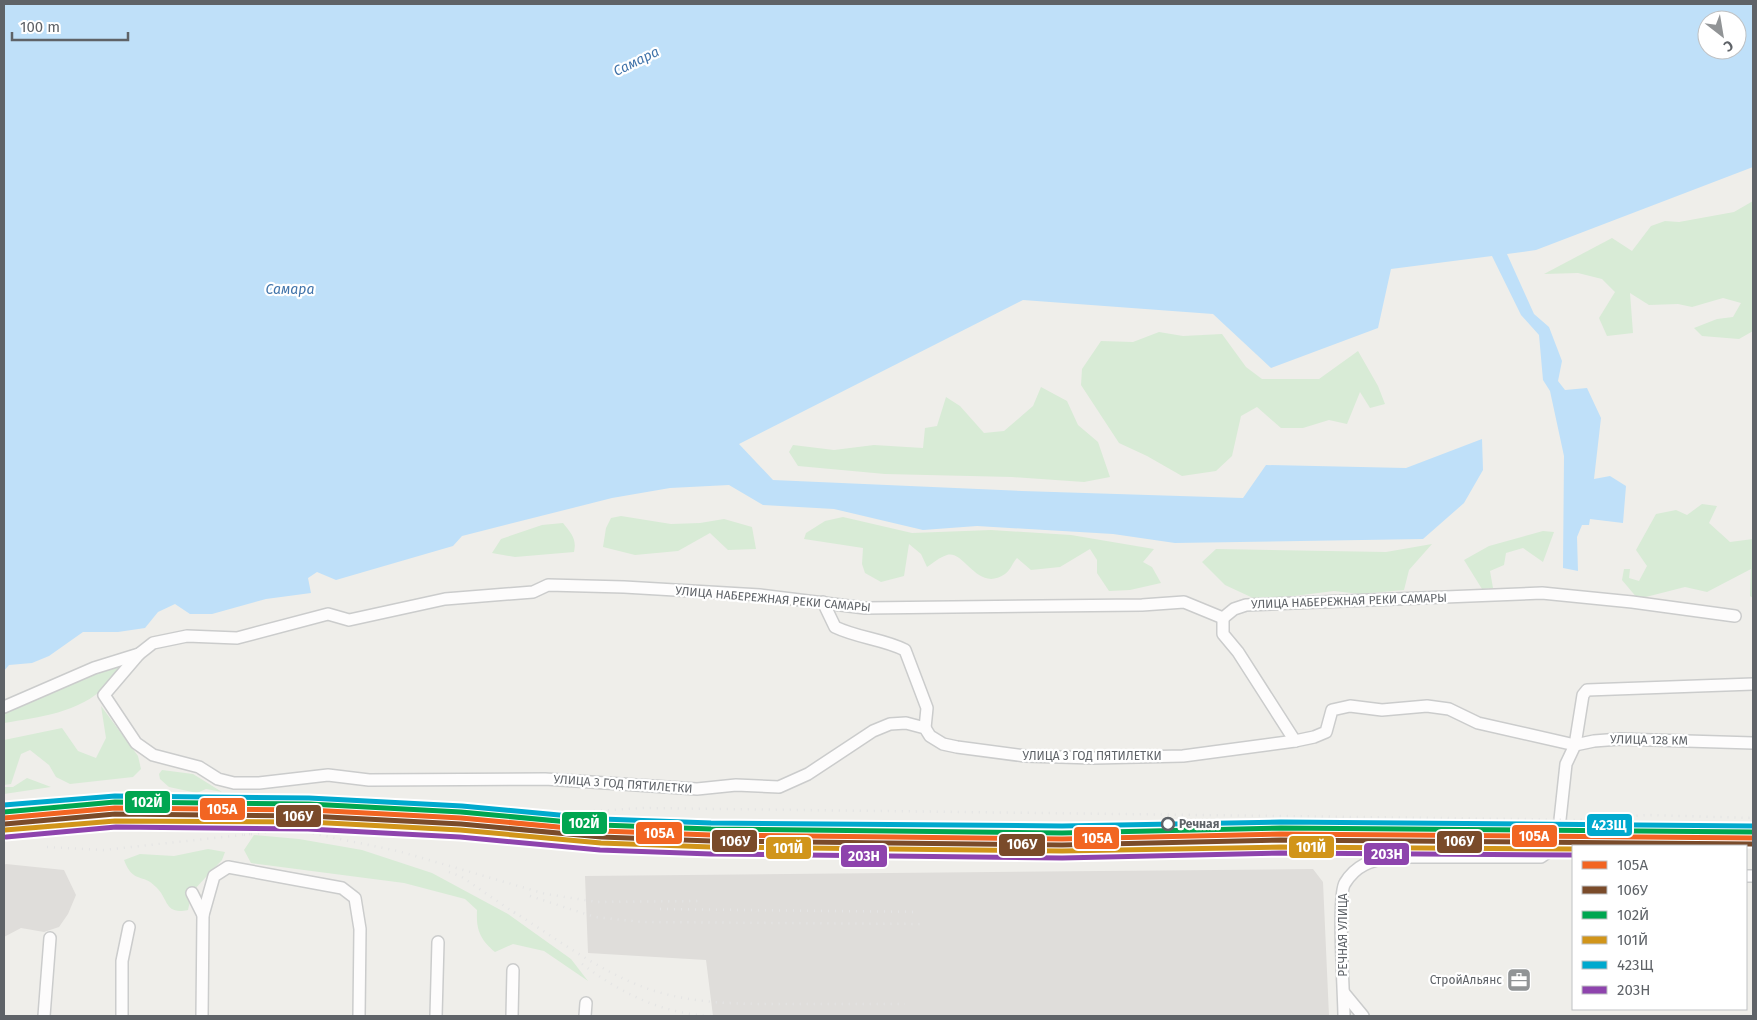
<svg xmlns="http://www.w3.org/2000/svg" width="1757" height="1020" viewBox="0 0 1757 1020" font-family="'Fira Sans',sans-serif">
	<rect width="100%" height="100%" fill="#efeeea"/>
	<g fill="#dfddda">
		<polygon points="6,864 64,870 76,895 68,914 59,927 44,932 21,928 4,937 4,865"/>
		<polygon points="1313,869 1323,882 1329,1016 713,1016 706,960 588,953 585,876"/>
	</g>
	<g fill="#d8ebd6">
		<polygon points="1753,201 1753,331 1739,339 1702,336 1694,328 1717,319 1733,317 1741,303 1723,298 1692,307 1678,304 1649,305 1630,293 1633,333 1607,336 1599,318 1615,292 1602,279 1578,273 1544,274 1612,238 1632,251 1651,226 1665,221 1679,222 1734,212"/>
		<polygon points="1159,332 1183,336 1222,334 1246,367 1262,379 1319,379 1358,351 1378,386 1385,404 1370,408 1360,392 1347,424 1329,420 1303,428 1281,428 1257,407 1241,416 1232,456 1216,471 1182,476 1147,456 1119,443 1081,385 1082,369 1101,341 1133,342"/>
		<polygon points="1041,387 1067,401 1078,425 1098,442 1110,477 1084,482 1012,477 885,474 798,466 789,452 793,445 834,450 874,445 923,448 925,428 937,426 946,397 960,406 984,433 1004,431 1033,406"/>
		<polygon points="1702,504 1717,506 1709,523 1730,542 1753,539 1753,598 1750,596 1751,569 1707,592 1685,587 1638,599 1622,580 1624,569 1630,569 1629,578 1639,581 1647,566 1636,550 1656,514 1676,510 1687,515"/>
		<polygon points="621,516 671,524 700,523 724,519 752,527 756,549 728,550 710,533 678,551 635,555 603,547 606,528 611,518"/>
		<path d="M843 517 912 533 991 530 1071 535 1154 549 1143 562 1152 567 1161 583 1130 590 1109 591 1097 573V560L1090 549 1060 567 1031 570 1017 558C1013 562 1010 571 1005 574 977 593 965 550 947 555 940 557 933 563 927 567L921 554 909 544 904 576 881 582 865 573 862 564 863 548 804 539 806 533 825 521Z"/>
		<path d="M563 523C571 533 577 539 574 552L515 557 492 553 501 539 542 525Z"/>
		<polygon points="1543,531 1554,532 1543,562 1523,548 1506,553 1504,565 1490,571 1493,588 1482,589 1464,560 1489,546"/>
		<polygon points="1432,544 1409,570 1404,590 1360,594 1334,591 1286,597 1253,598 1225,585 1202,562 1216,549 1386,552"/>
		<path d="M125 662C119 670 113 679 106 686 79 713 39 717 4 723V712C44 696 84 676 125 662Z"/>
		<polygon points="101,706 138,756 141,769 133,777 70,784 56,777 49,765 30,750 21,754 11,784 4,785 4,740 62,728 78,751 96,758 106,738"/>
		<polygon points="162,770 193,774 222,792 206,789 197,793 169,787 160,779 159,774"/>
		<polygon points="27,778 51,787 4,794 4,787 13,787"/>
		<path d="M254 835 299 839 362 850 432 873 508 914 571 959 588 981 544 951 513 944 495 952C480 939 476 930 477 910L465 899 404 883 251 863 244 850Z"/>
		<path d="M208 849 225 852 222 860 192 892 188 910C164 915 169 899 156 887 143 873 133 884 124 860L140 854 174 856Z"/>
	</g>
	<path fill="#bfe0f9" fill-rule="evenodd" d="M4 4H1753V167L1536 250 1507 254 1534 314 1549 327 1562 361 1558 381 1565 390 1587 388 1601 418 1594 479 1610 476 1626 486 1623 523 1590 519 1589 525H1582L1577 537 1578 571 1563 568 1564 456 1550 391 1543 380 1539 335 1521 315 1492 256 1391 269 1378 328 1271 368 1213 314 1023 300 739 444 773 480 1022 491 1243 498 1266 465 1406 468 1482 439 1483 470 1464 503 1423 539 1175 543 1113 534 977 526 923 530 834 509 763 505 729 485 670 488 612 498 462 536 453 546 336 580 317 572 308 578 311 593 266 599 212 614H190L175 604 158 612 145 628 118 632H83L49 656 32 663 9 665 4 671ZM1707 20H1737V50H1707Z"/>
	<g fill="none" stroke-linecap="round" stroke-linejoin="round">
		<defs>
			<g id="minor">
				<path d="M823 602 835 627C858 638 883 639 905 650L927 708 925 728"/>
				<polyline points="1223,618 1223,634 1238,652 1295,741"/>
				<polyline points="139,654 104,695 136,743 153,755 199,767 218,779 234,783 259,783 328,775 369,780 545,779 697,789 736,785 779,787 808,774 873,731 890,724 906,723 925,728 930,736 943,744 957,747 1025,756 1094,758 1183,756 1295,741 1314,737 1326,732 1332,710 1350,706 1382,710 1427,706 1449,709 1478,723 1575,745 1594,741 1620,739 1753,743"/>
				<polyline points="4,707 94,668 139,654 153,643 187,636 237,638 328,614 349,620 445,599 533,592 548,585 624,587 760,595 865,608 1142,605 1184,602 1223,618 1234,609 1246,605 1542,593 1632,602 1735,616"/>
				<polyline points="1746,876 1753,876"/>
				<polyline points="192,893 203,915 202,1016"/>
				<polyline points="203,915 214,876 228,867 342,888 355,898 360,929 359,1016"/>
				<polyline points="1344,993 1363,1016"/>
				<polyline points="44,1016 50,938"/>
				<polyline points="122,1016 122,961 129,927"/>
				<polyline points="436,1016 438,942"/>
				<polyline points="512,1016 513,970"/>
				<polyline points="585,1016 586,1003"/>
				<path d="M1344 1016C1344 995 1337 894 1345 883 1356 865 1370 861 1390 857H1541L1554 848 1558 838 1566 764 1575 745 1583 695 1587 690 1753 684"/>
			</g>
		</defs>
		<use href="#minor" stroke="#cbcccc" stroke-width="14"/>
		<use href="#minor" stroke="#fdfcfc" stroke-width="11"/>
		<g stroke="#e4e4e4" stroke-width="2.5" stroke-dasharray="1 6" stroke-linecap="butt">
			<polyline points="489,815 534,815 642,808 1520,819 1573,820 1647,815 1753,818"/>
			<polyline points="306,832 398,851 546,894 597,902 699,901"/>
			<polyline points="244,835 310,827 364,826 477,836 540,839 1121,846 1262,842 1343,835"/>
			<polyline points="1332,841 1699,846"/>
			<polyline points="47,847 103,850 251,834"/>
			<polyline points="1746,851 1753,852"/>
			<polyline points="449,872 462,877 519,916"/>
			<polyline points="530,896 595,917 642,922 923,924"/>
			<polyline points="660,909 918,912"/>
			<path d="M514 912C555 938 594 967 638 985 687 1005 740 1004 791 1004 829 1004 867 1004 905 1004"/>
			<path d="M582 964C622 994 663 1014 712 1016"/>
		</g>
		<defs>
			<polyline id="rail-1" points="4,818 115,808 309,810 461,818 601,831 711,835 1062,839 1281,834 1753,838"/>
			<polyline id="rail-2" points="5,824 115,814 309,816 461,824 601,837 711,841 1062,845 1281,840 1753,844"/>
			<polyline id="rail-3" points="4,812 115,802 309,804 461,812 601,825 711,829 1062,833 1281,828 1753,832"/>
			<polyline id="rail-4" points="5,830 115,821 309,822 460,830 601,843 711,847 1062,851 1281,847 1573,849"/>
			<polyline id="rail-5" points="4,805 115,796 309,798 462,806 602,819 711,823 1062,826 1281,822 1753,826"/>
			<polyline id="rail-6" points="6,837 116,827 308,829 460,837 600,850 711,854 1062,858 1281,853 1573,855"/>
		</defs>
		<use href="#rail-1" stroke="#fff" stroke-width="9"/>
		<use href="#rail-2" stroke="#fff" stroke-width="9"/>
		<use href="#rail-3" stroke="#fff" stroke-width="9"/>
		<use href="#rail-4" stroke="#fff" stroke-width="9"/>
		<use href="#rail-5" stroke="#fff" stroke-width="9"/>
		<use href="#rail-6" stroke="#fff" stroke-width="9"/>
		<use href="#rail-1" stroke="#f26522" stroke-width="5"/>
		<use href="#rail-2" stroke="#7a4b2a" stroke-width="5"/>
		<use href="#rail-3" stroke="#00a651" stroke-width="5"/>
		<use href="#rail-4" stroke="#d1951a" stroke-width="5"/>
		<use href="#rail-5" stroke="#00a9ce" stroke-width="5"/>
		<use href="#rail-6" stroke="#8e44ad" stroke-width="5"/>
	</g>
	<defs>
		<symbol id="office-square" viewBox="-11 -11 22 22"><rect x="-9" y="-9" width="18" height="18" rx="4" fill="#919496" stroke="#fff"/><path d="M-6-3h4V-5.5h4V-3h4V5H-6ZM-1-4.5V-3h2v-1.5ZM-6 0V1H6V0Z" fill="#fff"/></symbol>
	</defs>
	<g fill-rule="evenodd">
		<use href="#office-square" x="1505" y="966" width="28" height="28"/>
	</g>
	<circle fill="#fff" stroke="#5f6368" stroke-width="2.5" cx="1168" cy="824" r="6"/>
	<g text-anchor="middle" stroke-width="4.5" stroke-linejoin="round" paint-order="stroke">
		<g font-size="12" fill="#5f6368" stroke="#fff">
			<text transform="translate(773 599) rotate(5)" y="4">УЛИЦА НАБЕРЕЖНАЯ РЕКИ САМАРЫ</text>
			<text transform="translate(1349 601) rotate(-2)" y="4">УЛИЦА НАБЕРЕЖНАЯ РЕКИ САМАРЫ</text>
			<text transform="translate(1649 740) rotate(1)" y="4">УЛИЦА 128 КМ</text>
			<text x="1092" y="760">УЛИЦА 3 ГОД ПЯТИЛЕТКИ</text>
			<text transform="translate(623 784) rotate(4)" y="4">УЛИЦА 3 ГОД ПЯТИЛЕТКИ</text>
			<text transform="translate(1343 935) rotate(-90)" y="4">РЕЧНАЯ УЛИЦА</text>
		</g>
		<g font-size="12" font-weight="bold" fill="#5f6368" stroke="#fff" text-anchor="start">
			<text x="1179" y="828">Речная</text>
		</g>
		<g font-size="12" fill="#5f6368" stroke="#fff" text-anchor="end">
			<text x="1502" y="984">СтройАльянс</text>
		</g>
		<g font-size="14" font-style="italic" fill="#4174aa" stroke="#fff">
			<text transform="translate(636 61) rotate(-26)" y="5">Самара</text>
			<text x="290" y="294">Самара</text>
		</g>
	</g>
	<g stroke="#fff" stroke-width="2">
		<rect x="124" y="790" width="47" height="24" rx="5" fill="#00a651"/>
		<rect x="199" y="797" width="47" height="24" rx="5" fill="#f26522"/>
		<rect x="275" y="804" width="47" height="24" rx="5" fill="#7a4b2a"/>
		<rect x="561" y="811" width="47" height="24" rx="5" fill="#00a651"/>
		<rect x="1586" y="813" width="47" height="24" rx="5" fill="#00a9ce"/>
		<rect x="635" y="821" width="48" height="24" rx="5" fill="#f26522"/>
		<rect x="1511" y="824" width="47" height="24" rx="5" fill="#f26522"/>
		<rect x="1073" y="826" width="47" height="24" rx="5" fill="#f26522"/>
		<rect x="711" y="829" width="47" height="24" rx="5" fill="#7a4b2a"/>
		<rect x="1436" y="830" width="47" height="24" rx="5" fill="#7a4b2a"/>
		<rect x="998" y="833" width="48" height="24" rx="5" fill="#7a4b2a"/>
		<rect x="1288" y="835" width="47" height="24" rx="5" fill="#d1951a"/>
		<rect x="765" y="836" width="47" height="24" rx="5" fill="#d1951a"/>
		<rect x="1363" y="842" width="47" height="24" rx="5" fill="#8e44ad"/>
		<rect x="840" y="844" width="48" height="24" rx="5" fill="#8e44ad"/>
	</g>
	<g font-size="14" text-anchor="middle" font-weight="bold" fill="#fff">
		<text x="147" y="807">102Й</text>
		<text x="222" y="814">105А</text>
		<text x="298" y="821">106У</text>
		<text x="584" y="828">102Й</text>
		<text x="1609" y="830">423Щ</text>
		<text x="659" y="838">105А</text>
		<text x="1534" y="841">105А</text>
		<text x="1097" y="843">105А</text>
		<text x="735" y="846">106У</text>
		<text x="1459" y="846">106У</text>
		<text x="1022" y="849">106У</text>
		<text x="1311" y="852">101Й</text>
		<text x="788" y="853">101Й</text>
		<text x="1387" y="859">203Н</text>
		<text x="864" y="861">203Н</text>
	</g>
	<rect width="1757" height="1020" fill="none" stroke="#5f6368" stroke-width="10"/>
	<rect x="1572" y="845" width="175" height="165" fill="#ffffff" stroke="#bfc1c3"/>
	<rect x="1582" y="861" width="25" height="8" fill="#f26522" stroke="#bfc1c3"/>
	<text x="1617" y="870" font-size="15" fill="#5f6368">105А</text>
	<rect x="1582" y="886" width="25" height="8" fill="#7a4b2a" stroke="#bfc1c3"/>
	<text x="1617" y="895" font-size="15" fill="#5f6368">106У</text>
	<rect x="1582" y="911" width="25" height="8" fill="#00a651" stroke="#bfc1c3"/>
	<text x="1617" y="920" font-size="15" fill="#5f6368">102Й</text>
	<rect x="1582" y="936" width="25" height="8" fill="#d1951a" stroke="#bfc1c3"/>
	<text x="1617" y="945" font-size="15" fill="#5f6368">101Й</text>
	<rect x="1582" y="961" width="25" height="8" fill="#00a9ce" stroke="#bfc1c3"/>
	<text x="1617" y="970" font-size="15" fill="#5f6368">423Щ</text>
	<rect x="1582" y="986" width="25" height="8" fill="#8e44ad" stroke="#bfc1c3"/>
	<text x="1617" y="995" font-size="15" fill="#5f6368">203Н</text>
	<g transform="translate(1722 35) rotate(149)"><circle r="24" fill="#ffffff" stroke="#bfc1c3"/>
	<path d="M0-4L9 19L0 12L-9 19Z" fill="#919496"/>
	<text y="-8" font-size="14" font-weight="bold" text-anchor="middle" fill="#5f6368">С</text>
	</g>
	<path d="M12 32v8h116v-8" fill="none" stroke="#5f6368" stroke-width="2.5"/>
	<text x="20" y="32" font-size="15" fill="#5f6368" stroke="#ffffff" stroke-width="4" paint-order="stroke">100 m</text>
</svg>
